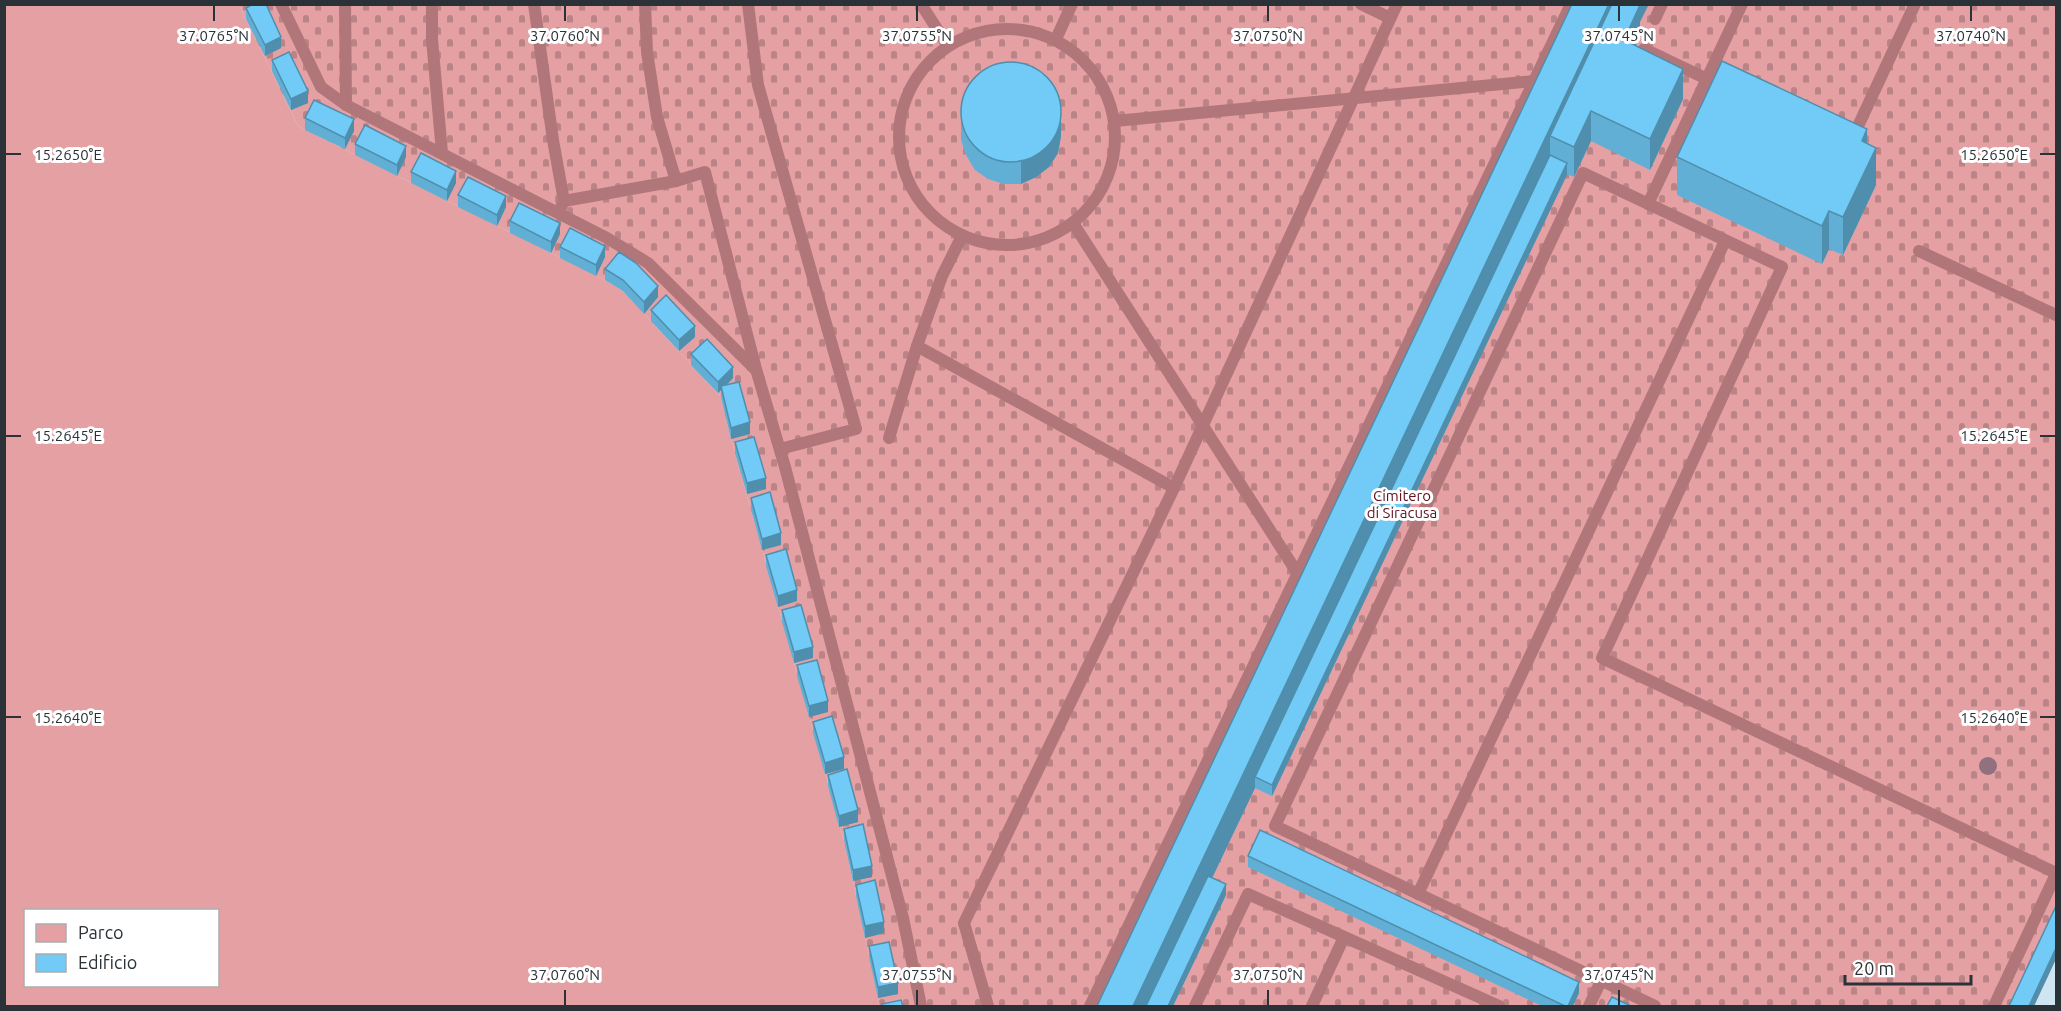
<svg xmlns="http://www.w3.org/2000/svg" width="2061" height="1011" viewBox="0 0 2061 1011" font-family="Ubuntu,sans-serif">
	<defs>
		<pattern id="cemetery-stones" width="16" height="16" patternUnits="userSpaceOnUse" patternTransform="scale(1.5)"><rect width="16" height="16" fill="#e5a0a3"/><path d="M2 7V4a2 2 0 0 1 4 0v3zM10 15v-3a2 2 0 0 1 4 0v3z" fill="#ba8386"/></pattern>
	</defs>
	<rect width="100%" height="100%" fill="#cfe6f2"/>
	<path fill="#e5a0a3" fill-rule="evenodd" d="M5 5H239L298 126 605 280 623 291 721 397 731 439 844 840 880 1006H5ZM26 910H218V986H26Z"/>
	<polygon fill="url(#cemetery-stones)" points="239,5 2056,5 2056,959 2034,1006 880,1006 844,840 731,439 721,397 623,291 605,280 298,126"/>
	<g fill="none" stroke-linecap="round" stroke-linejoin="round">
		<g stroke="#b17679" stroke-width="12">
			<polyline points="281,4 321,87 346,105 607,238 648,263 755,369"/>
			<polyline points="345,4 346,105"/>
			<polyline points="432,4 432,39 442,153"/>
			<polyline points="534,4 553,140 564,201 561,207"/>
			<polyline points="645,4 647,52 657,117 676,181"/>
			<polyline points="748,4 758,85 856,429 780,449"/>
			<polyline points="921,4 948,46"/>
			<polyline points="1361,4 1390,18"/>
			<polyline points="1655,19 1662,4"/>
			<circle cx="1007" cy="137" r="108"/>
			<polyline points="1056,39 1072,4"/>
			<polyline points="1644,49 1726,88"/>
			<polyline points="1115,121 1534,81"/>
			<polyline points="1852,139 1915,4"/>
			<polyline points="564,201 676,181 705,172 756,369 785,467 903,918 921,1006"/>
			<polyline points="1648,204 1742,4"/>
			<polyline points="1073,223 1298,574"/>
			<polyline points="962,236 942,276 917,346 1174,488"/>
			<polyline points="1919,251 2056,315"/>
			<polyline points="889,438 917,346"/>
			<polyline points="1418,894 1725,241"/>
			<polyline points="988,1006 964,923 1174,488 1397,4"/>
			<polyline points="1090,1006 1571,4"/>
			<polyline points="1195,1006 1248,894 1499,1006"/>
			<polyline points="1312,1006 1344,937"/>
			<polyline points="1589,1006 1601,981"/>
			<polyline points="1655,1006 1275,826 1583,173 1782,267 1602,658 2056,873"/>
			<polyline points="1994,1006 2056,874"/>
		</g>
	</g>
	<circle fill="#91717e" cx="1988" cy="766" r="9"/>
	<g fill="#61afd4">
		<polygon points="1572,4 1640,22 1640,36 1636,46 1683,99 1650,170 1591,141 1574,177 1567,174 1272,796 1255,788 1212,878 1226,895 1173,1006 1097,1006"/>
		<polygon points="246,8 281,48 265,56 246,19"/>
		<polygon points="272,60 308,103 291,110 272,71"/>
		<polygon points="305,118 354,131 345,149 305,130"/>
		<polygon points="961,118 1061,136 1058,153 1049,167 1036,177 1021,184 1004,184 988,179 975,170 966,155 961,140"/>
		<polygon points="355,144 406,157 397,176 355,155"/>
		<polygon points="1867,144 1876,185 1843,255 1829,249 1822,264 1677,195 1677,157"/>
		<polygon points="411,172 456,183 447,201 411,183"/>
		<polygon points="458,195 506,207 497,226 458,207"/>
		<polygon points="510,221 560,234 551,253 510,233"/>
		<polygon points="560,247 605,257 596,276 560,258"/>
		<polygon points="605,269 658,297 644,314 623,291 605,280"/>
		<polygon points="651,310 695,337 679,351 651,321"/>
		<polygon points="691,354 733,378 727,385 750,434 731,439 721,397 721,390 718,393 691,365"/>
		<polygon points="735,442 766,489 747,494 735,453"/>
		<polygon points="751,498 781,545 762,550 751,509"/>
		<polygon points="766,555 797,601 778,607 766,566"/>
		<polygon points="782,610 813,658 794,663 782,622"/>
		<polygon points="797,665 828,712 809,717 797,676"/>
		<polygon points="813,722 844,769 825,774 813,733"/>
		<polygon points="828,775 858,822 839,827 828,786"/>
		<polygon points="844,829 872,877 853,881 844,840"/>
		<polygon points="1248,856 1579,993 1573,1006 1542,1006 1248,867"/>
		<polygon points="856,885 884,933 865,938 856,896"/>
		<polygon points="869,946 898,994 878,998 869,957"/>
	</g>
	<g fill="#4f8eac">
		<polygon points="1609,4 1627,4 1550,136 1550,166 1255,777 1255,788 1151,1006 1133,1006"/>
		<polygon points="1649,4 1640,22 1640,36 1624,70 1624,40 1640,5"/>
		<polygon points="281,37 281,48 265,56 265,45"/>
		<polygon points="1683,69 1683,99 1650,170 1650,139"/>
		<polygon points="308,91 308,103 291,110 291,99"/>
		<polygon points="1591,111 1591,141 1574,177 1574,147"/>
		<polygon points="1061,115 1061,136 1058,153 1049,167 1036,177 1021,184 1021,162"/>
		<polygon points="354,119 354,131 345,149 345,138"/>
		<polygon points="1867,129 1867,165 1876,148 1876,185 1843,255 1843,217 1862,141"/>
		<polygon points="406,146 406,157 397,176 397,165"/>
		<polygon points="1567,163 1567,175 1272,796 1272,785"/>
		<polygon points="456,171 456,183 447,201 447,190"/>
		<polygon points="506,196 506,207 497,226 497,215"/>
		<polygon points="1829,211 1829,249 1822,264 1822,226"/>
		<polygon points="560,223 560,234 551,253 551,242"/>
		<polygon points="605,246 605,257 596,276 596,265"/>
		<polygon points="658,286 658,297 644,314 644,302"/>
		<polygon points="695,326 695,337 679,351 679,340"/>
		<polygon points="733,367 733,378 722,389 721,386 721,390 718,393 718,382"/>
		<polygon points="750,422 750,434 731,439 731,428"/>
		<polygon points="766,478 766,489 747,494 747,483"/>
		<polygon points="781,533 781,545 762,550 762,539"/>
		<polygon points="797,590 797,601 778,607 778,596"/>
		<polygon points="813,647 813,658 794,663 794,652"/>
		<polygon points="828,701 828,712 809,717 809,706"/>
		<polygon points="844,757 844,769 825,774 825,763"/>
		<polygon points="858,810 858,822 839,827 839,816"/>
		<polygon points="872,866 872,877 853,881 853,870"/>
		<polygon points="1226,884 1226,895 1173,1006 1168,1006"/>
		<polygon points="884,922 884,933 865,938 865,926"/>
		<polygon points="2056,948 2056,959 2034,1006 2029,1006"/>
		<polygon points="1579,982 1579,993 1573,1006 1568,1006"/>
		<polygon points="898,983 898,994 878,998 878,987"/>
	</g>
	<g fill="#71cbf6" stroke="#4f8eac" stroke-width="1.5">
		<polygon points="253,4 266,4 281,37 265,45 246,8"/>
		<polygon points="1572,4 1609,4 1133,1006 1097,1006"/>
		<polygon points="1612,4 1640,5 1624,40 1683,69 1650,139 1591,111 1574,147 1550,136"/>
		<polygon points="289,52 308,91 291,99 272,60"/>
		<polygon points="1722,61 1867,129 1862,141 1876,148 1843,217 1829,211 1822,226 1677,157"/>
		<circle cx="1011" cy="112" r="50"/>
		<polygon points="314,100 354,119 345,138 305,118"/>
		<polygon points="365,125 406,146 397,165 355,144"/>
		<polygon points="421,153 456,171 447,190 411,172"/>
		<polygon points="1550,155 1567,163 1272,785 1255,777"/>
		<polygon points="468,177 506,196 497,215 458,195"/>
		<polygon points="519,203 560,223 551,242 510,221"/>
		<polygon points="570,228 605,246 596,265 560,247"/>
		<polygon points="619,252 636,263 658,286 644,302 623,280 605,269"/>
		<polygon points="666,295 695,326 679,340 651,310"/>
		<polygon points="707,339 733,367 718,382 691,354"/>
		<polygon points="739,382 750,422 731,428 721,386"/>
		<polygon points="754,437 766,478 747,483 735,442"/>
		<polygon points="770,492 781,533 762,539 751,498"/>
		<polygon points="786,549 797,590 778,596 766,555"/>
		<polygon points="801,605 813,647 794,652 782,610"/>
		<polygon points="817,660 828,701 809,706 797,665"/>
		<polygon points="832,716 844,757 825,763 813,722"/>
		<polygon points="847,769 858,810 839,816 828,775"/>
		<polygon points="863,824 872,866 853,870 844,829"/>
		<polygon points="1260,830 1579,982 1568,1006 1565,1006 1248,856"/>
		<polygon points="1208,876 1226,884 1168,1006 1146,1006"/>
		<polygon points="875,880 884,922 865,926 856,885"/>
		<polygon points="2056,906 2056,948 2029,1006 2009,1006"/>
		<polygon points="889,942 898,983 878,987 869,946"/>
		<polygon points="1612,997 1631,1006 1607,1006"/>
		<polygon points="901,1000 903,1006 882,1006 882,1004"/>
	</g>
	<path fill="none" stroke="#2a3237" stroke-width="2" d="M214 6V21M565 6V21M917 6V21M1268 6V21M1619 6V21M1971 6V21M6 154H21M2040 154H2055M6 436H21M2040 436H2055M6 717H21M2040 717H2055M565 990V1005M917 990V1005M1268 990V1005M1619 990V1005"/>
	<g text-anchor="middle" stroke-width="6" stroke-linejoin="round" paint-order="stroke">
		<g font-size="15" fill="#5f1220" stroke="#fff">
			<text x="1402" y="501">Cimitero<tspan x="1402" dy="17">di Siracusa</tspan></text>
		</g>
	</g>
	<g font-size="15" text-anchor="middle" fill="#2a3237" stroke="#fff" stroke-width="6" stroke-linejoin="round" paint-order="stroke">
		<text x="214" y="41">37.0765°N</text>
		<text x="565" y="41">37.0760°N</text>
		<text x="917" y="41">37.0755°N</text>
		<text x="1268" y="41">37.0750°N</text>
		<text x="1619" y="41">37.0745°N</text>
		<text x="1971" y="41">37.0740°N</text>
		<text x="1994" y="160">15.2650°E</text>
		<text x="68" y="160">15.2650°E</text>
		<text x="1994" y="441">15.2645°E</text>
		<text x="68" y="441">15.2645°E</text>
		<text x="1994" y="723">15.2640°E</text>
		<text x="68" y="723">15.2640°E</text>
		<text x="565" y="980">37.0760°N</text>
		<text x="917" y="980">37.0755°N</text>
		<text x="1268" y="980">37.0750°N</text>
		<text x="1619" y="980">37.0745°N</text>
	</g>
	<rect width="2061" height="1011" fill="none" stroke="#2a3237" stroke-width="12"/>
	<rect x="24" y="909" width="195" height="78" fill="#ffffff" stroke="#aaadaf" stroke-width="1.5"/>
	<rect x="36" y="924" width="30" height="18" fill="#e5a0a3" stroke="#aaadaf" stroke-width="1.5"/>
	<text x="78" y="939" font-size="18" fill="#2a3237">Parco</text>
	<rect x="36" y="954" width="30" height="18" fill="#71cbf6" stroke="#aaadaf" stroke-width="1.5"/>
	<text x="78" y="969" font-size="18" fill="#2a3237">Edificio</text>
	<path d="M1845 975v9h126v-9" fill="none" stroke="#2a3237" stroke-width="3"/>
	<text x="1854" y="975" font-size="18" fill="#2a3237" stroke="#ffffff" stroke-width="4.5" paint-order="stroke">20 m</text>
</svg>
